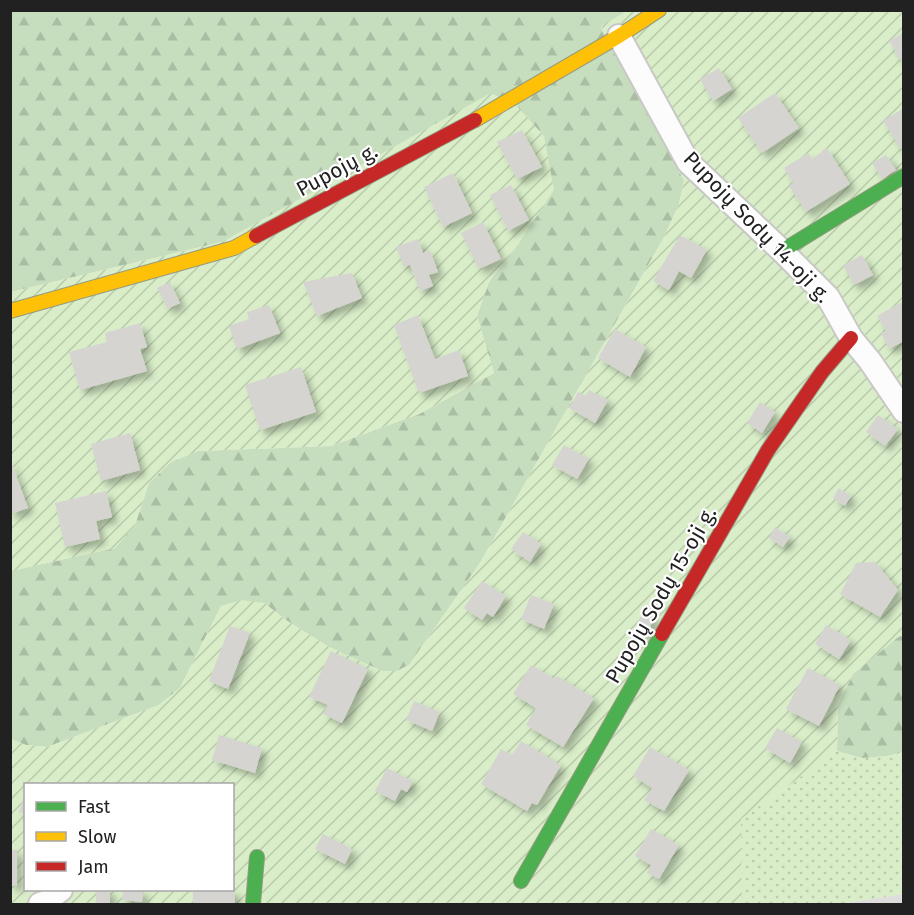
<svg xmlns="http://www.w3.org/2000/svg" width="914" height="915" viewBox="0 0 914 915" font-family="'Fira Sans',sans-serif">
	<defs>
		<pattern id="grass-dots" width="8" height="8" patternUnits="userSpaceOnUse" patternTransform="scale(1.5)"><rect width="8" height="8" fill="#d8edc8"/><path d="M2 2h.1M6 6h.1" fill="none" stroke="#b9cbac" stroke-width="1.8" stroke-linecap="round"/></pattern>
		<pattern id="forest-firs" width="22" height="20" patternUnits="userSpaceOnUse" patternTransform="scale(1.5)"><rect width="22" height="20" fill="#c6debe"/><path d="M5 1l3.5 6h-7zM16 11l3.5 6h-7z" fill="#aabea3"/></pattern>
		<pattern id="garden-furrows" width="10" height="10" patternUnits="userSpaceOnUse" patternTransform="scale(1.5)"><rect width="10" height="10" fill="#d8edc8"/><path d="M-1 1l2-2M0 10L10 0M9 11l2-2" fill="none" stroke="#b9cbac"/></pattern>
		<filter id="shadow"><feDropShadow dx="5.5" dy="5.5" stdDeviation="3" flood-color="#0004"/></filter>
	</defs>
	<rect width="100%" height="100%" fill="#efeee9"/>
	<polygon fill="#dedddb" points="903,894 903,904 838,904"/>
	<polygon fill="url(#grass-dots)" points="837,751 862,758 887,756 903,752 903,894 838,904 742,904 741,819"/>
	<g fill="url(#forest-firs)">
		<polygon points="11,11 627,11 601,27 684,181 679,204 664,237 480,563 409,665 397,671 382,671 329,647 286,620 264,603 221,606 180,688 159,705 47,747 26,745 11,739 10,571 115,548 135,525 149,483 171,462 198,451 331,446 419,414 494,373 477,316 489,282 519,243 222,242 11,292"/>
		<polygon points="903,635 903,752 887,756 862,758 837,751 838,704 853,674 898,637"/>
	</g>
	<g fill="url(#garden-furrows)" fill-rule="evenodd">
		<path d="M627 11H903V635L898 637 853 674 838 704 837 751 741 819 742 904H11L10 739 26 745 47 747 159 705 180 688 221 606 241 600 264 603 286 620 329 647 382 671H397L409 665 480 563 664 237 679 204 684 181 601 26ZM26 784H232V890H26Z"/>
		<polygon points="491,93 517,106 544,136 554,190 519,243 489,282 477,316 494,373 419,414 331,446 198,451 171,462 149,483 135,525 115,548 11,571 10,292 222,242"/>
	</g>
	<g fill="#d6d4d0" filter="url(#shadow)">
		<polygon points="904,32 904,61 902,62 889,41"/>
		<polygon points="719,68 732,89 713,101 700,79"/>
		<polygon points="775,93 799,128 762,153 738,118"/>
		<polygon points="904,108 904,147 901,149 883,121"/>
		<polygon points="522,130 542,167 517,179 497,142"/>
		<polygon points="827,148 850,184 806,212 789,186 793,183 784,168 808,153 812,159"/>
		<polygon points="886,155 896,170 882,179 872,163"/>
		<polygon points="453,173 472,213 443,227 424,187"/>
		<polygon points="511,185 529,220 508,231 490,195"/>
		<polygon points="483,222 501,259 479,269 461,233"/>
		<polygon points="680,235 707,250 691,278 679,271 669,290 653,281"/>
		<polygon points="418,239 423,253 430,250 438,272 429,275 433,286 420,291 410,265 404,267 396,247"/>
		<polygon points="862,255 873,275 854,285 843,265"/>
		<polygon points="352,273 362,298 317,316 303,282"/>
		<polygon points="170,282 180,303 168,309 157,288"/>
		<polygon points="904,301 904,341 889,349 881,333 886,331 877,316"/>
		<polygon points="269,305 280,333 237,349 229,326 249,319 247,312"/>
		<polygon points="418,315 435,359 459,350 468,376 419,393 394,325"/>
		<polygon points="140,323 147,347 140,349 147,371 80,390 69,352 107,342 105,333"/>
		<polygon points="615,329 646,347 630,377 598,358"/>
		<polygon points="301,367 316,412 260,430 245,385"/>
		<polygon points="589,390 608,400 595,423 569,408 578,392 586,396"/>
		<polygon points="760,402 775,412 762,433 747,423"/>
		<polygon points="878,415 898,429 885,446 866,432"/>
		<polygon points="130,433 140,470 101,481 91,444"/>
		<polygon points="564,445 589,459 577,479 552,465"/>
		<polygon points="10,459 28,508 10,514"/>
		<polygon points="839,488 851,496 845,506 833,498"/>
		<polygon points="106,491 112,517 96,521 100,539 65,547 55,503"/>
		<polygon points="775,527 790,537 783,547 769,538"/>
		<polygon points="523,532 541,544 530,562 511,549"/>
		<polygon points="875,562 898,590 880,617 840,594 856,563"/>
		<polygon points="482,581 506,596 493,617 487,613 482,620 464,608"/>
		<polygon points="531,595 554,604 544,629 521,619"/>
		<polygon points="644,611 655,617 646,635 634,630"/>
		<polygon points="826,625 851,640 839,659 815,644"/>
		<polygon points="230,626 250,633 228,689 209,681"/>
		<polygon points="331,651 368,669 342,723 323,714 328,705 309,697"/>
		<polygon points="531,665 555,679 557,676 594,698 563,747 526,725 536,708 513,694"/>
		<polygon points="808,668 840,685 819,726 786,709"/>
		<polygon points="414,701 440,712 432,731 406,720"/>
		<polygon points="777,728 802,742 790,763 765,748"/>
		<polygon points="219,735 262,748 255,773 212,760"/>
		<polygon points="521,741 561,765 537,805 532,803 527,811 481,784 501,749 512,755"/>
		<polygon points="650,747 689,770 664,811 644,800 652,788 633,776"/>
		<polygon points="387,768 413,781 407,792 401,789 395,801 375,791"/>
		<polygon points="25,792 26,792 26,814 19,812"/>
		<polygon points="651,829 679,845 659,879 647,873 651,865 635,856"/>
		<polygon points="323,834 352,849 345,864 315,849"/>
		<polygon points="10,850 17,850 17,886 10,885"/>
		<rect x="96" y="890" width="14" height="14"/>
		<polygon points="123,890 143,890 142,902 122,900"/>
		<polygon points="193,890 234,890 235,904 193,904"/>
	</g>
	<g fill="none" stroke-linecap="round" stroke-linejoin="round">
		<defs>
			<g id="street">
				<polyline points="619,36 688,162 782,251 828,297 851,338 870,361 904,411"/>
				<polyline points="40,904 46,902 61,890"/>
			</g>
			<g id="fast">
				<polyline points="782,251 904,176"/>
				<polyline points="521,881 662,634"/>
				<polyline points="253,904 257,857"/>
			</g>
			<g id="slow">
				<polyline points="475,120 619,36 659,10"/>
				<polyline points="10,311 234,248 256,236"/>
			</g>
			<g id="jam">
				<polyline points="256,236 475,120"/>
				<polyline points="662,634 768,450 822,372 851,338"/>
			</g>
		</defs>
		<use href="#street" stroke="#c8c8c5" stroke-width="26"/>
		<use href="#fast" stroke="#959a80" stroke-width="16"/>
		<use href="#slow" stroke="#959a80" stroke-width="16"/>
		<use href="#jam" stroke="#959a80" stroke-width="16"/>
		<use href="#street" stroke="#fdfcfc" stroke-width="22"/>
		<use href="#fast" stroke="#4caf50" stroke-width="14"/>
		<use href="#slow" stroke="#ffc107" stroke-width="14"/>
		<use href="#jam" stroke="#c62828" stroke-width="14"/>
	</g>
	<g text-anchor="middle" stroke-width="4.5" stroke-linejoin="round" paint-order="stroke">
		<g font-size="21" fill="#212121" stroke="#fff">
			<text transform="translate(337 170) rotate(-28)" y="7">Pupojų g.</text>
			<text transform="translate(757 227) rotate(46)" y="7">Pupojų Sodų 14-oji g.</text>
			<text transform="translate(661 595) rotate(-60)" y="7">Pupojų Sodų 15-oji g.</text>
		</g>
	</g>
	<rect width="914" height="915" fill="none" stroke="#212121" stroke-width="24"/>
	<rect x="24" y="783" width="210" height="108" fill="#ffffff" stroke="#a6a6a6" stroke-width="1.5"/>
	<rect x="36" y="802" width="30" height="9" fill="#4caf50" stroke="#a6a6a6" stroke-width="1.5"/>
	<text x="78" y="813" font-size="18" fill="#212121">Fast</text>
	<rect x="36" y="832" width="30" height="9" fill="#ffc107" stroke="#a6a6a6" stroke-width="1.5"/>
	<text x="78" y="843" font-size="18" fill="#212121">Slow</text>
	<rect x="36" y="862" width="30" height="9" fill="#c62828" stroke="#a6a6a6" stroke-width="1.5"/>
	<text x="78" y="873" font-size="18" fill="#212121">Jam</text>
</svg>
